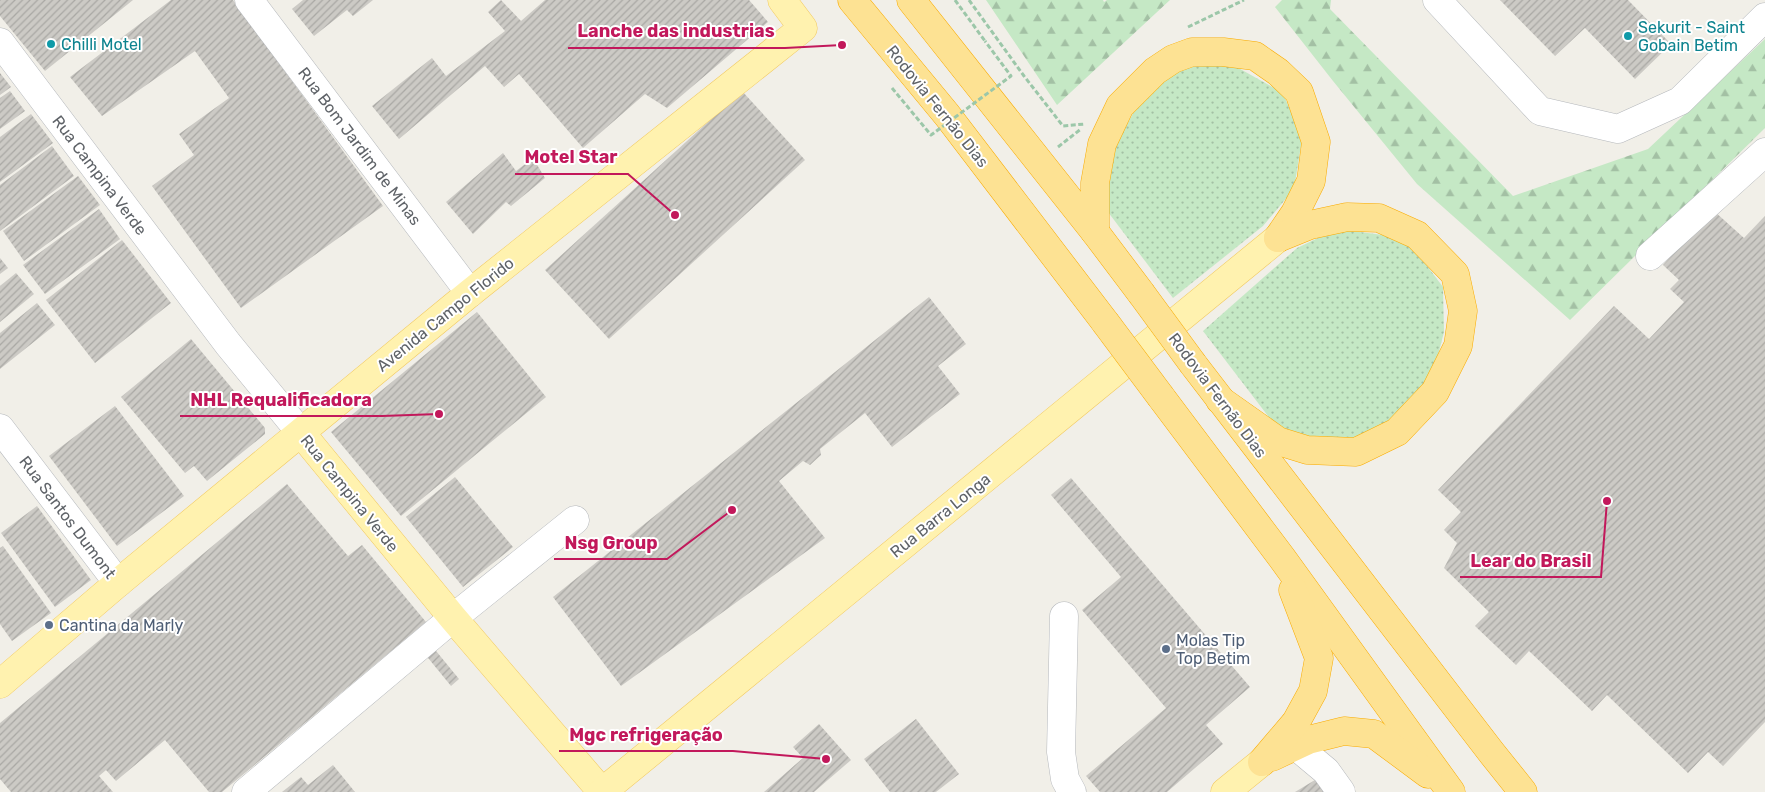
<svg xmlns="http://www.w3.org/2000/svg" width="1765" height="792" viewBox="0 0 1765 792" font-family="Rubik,sans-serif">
	<defs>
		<pattern id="grass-dots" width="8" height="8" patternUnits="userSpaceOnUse" patternTransform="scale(1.25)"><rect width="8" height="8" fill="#c5e8c5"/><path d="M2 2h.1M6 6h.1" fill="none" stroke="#a3c0a4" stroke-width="1.8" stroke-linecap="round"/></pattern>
		<pattern id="forest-firs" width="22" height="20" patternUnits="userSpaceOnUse" patternTransform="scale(1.25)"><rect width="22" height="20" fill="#c5e8c5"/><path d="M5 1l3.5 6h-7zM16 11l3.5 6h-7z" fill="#a3c0a4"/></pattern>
		<pattern id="building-hatch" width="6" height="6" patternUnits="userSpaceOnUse" patternTransform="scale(1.25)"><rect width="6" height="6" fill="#cccac5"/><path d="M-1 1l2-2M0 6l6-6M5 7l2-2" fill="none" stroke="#a9a8a4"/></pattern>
	</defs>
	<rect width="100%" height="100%" fill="#f1efe8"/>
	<g fill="url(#grass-dots)">
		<polygon points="1233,65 1283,93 1302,139 1294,189 1263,226 1173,298 1108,212 1108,160 1138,104 1181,67"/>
		<polygon points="1337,229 1406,238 1443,287 1444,332 1434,371 1391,422 1349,440 1323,441 1278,429 1203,331 1297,248"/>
	</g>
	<g fill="url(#forest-firs)">
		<polygon points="986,0 1103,0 1104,2 1107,0 1170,0 1057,105"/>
		<polygon points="1282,0 1331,0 1330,9 1513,196 1648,149 1765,39 1765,128 1570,320 1417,184 1333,81 1275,7"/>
	</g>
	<g fill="url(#building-hatch)">
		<polygon points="0,0 133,0 45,71 0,16"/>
		<polygon points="171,0 233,0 383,206 241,308 152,186 194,155 179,134 229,98 195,51 102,116 70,77"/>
		<polygon points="303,0 373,0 353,16 347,10 314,36 292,9"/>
		<polygon points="501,0 521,21 545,0 749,0 768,22 667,108 645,94 583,148 519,74 504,87 485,66 399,139 372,106 432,58 446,76 505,31 488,12"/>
		<polygon points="1500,0 1628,0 1671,44 1635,79 1585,28 1555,56"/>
		<polygon points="0,73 11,87 0,95"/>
		<polygon points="10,91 25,111 0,129 0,98"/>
		<polygon points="742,91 805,160 609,339 545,270"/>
		<polygon points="31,114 53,143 0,182 0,137"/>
		<polygon points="52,146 74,176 0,231 0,185"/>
		<polygon points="503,153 516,171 533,158 545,178 511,206 506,202 473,234 446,202"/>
		<polygon points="78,176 100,205 24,261 3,231"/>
		<polygon points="99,209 120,239 45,294 23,265"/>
		<polygon points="1714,211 1744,238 1765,216 1765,722 1723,766 1708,752 1688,773 1607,695 1592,711 1529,651 1516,665 1475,626 1489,612 1444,568 1457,543 1444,530 1461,512 1438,490 1614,306 1649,339 1684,302 1670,289 1679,280 1663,265"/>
		<polygon points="122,240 171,303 95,363 46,300"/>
		<polygon points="0,258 8,268 0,274"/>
		<polygon points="16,273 34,294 0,322 0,286"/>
		<polygon points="929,297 966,344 938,366 960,394 892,447 865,413 820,449 821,455 810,465 803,461 779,481 825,538 621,686 553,597"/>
		<polygon points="37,303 55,325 0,369 0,333"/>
		<polygon points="477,312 546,397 401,516 331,432"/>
		<polygon points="191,339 265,428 265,434 207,481 194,466 185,473 121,397"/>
		<polygon points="115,406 184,496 117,546 49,456"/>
		<polygon points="455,477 513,547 463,587 406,517"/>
		<polygon points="1071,478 1250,687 1206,725 1223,744 1167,792 1100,792 1086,776 1166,708 1082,610 1121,577 1051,495"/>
		<polygon points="287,484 348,556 362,545 426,622 222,792 209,792 165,740 116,781 106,770 99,776 113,792 11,792 0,779 0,723"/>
		<polygon points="37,506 91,580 55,607 1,533"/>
		<polygon points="3,546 51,613 12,641 0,624 0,548"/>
		<polygon points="432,646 459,679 451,686 424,653"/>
		<polygon points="916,719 959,774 936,792 890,792 864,759"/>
		<polygon points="819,724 851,760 814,792 764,792 803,758 793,747"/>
		<polygon points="333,765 355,792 282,792 301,777 308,785"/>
		<polygon points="1315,780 1326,792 1295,792"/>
	</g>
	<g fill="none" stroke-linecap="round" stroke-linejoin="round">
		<defs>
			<g id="minor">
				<polyline points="249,0 470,293"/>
				<polyline points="1437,0 1540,111 1618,129 1680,101 1765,17"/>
				<polyline points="0,42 228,344 301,433"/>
				<polyline points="1650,256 1765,152"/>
				<polyline points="0,428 118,583"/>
				<polyline points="1064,616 1061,752 1065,779 1072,792"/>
				<polyline points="1296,746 1326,771 1341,792"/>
				<polyline points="246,792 453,618 575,520"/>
			</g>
			<g id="major">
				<polyline points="301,433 453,618 602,792"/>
				<polyline points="0,684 118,583 470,293 803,28 782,0"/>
				<polyline points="602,792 1278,238"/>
				<polyline points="1225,792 1262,762"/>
			</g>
			<g id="highway">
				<polyline points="852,0 947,115 1105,322"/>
				<polyline points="911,0 1095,232 1141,293"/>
				<polyline points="1095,232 1095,183 1102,144 1120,106 1155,71 1173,59 1192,52 1223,52 1255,56 1278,72 1299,92 1316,142 1311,181 1295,213 1278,238"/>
				<polyline points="1193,364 1491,752 1523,792"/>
				<polyline points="1161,397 1282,558 1451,792"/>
				<polyline points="1220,400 1278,441 1307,450 1356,452 1397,432 1435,392 1458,346 1463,311 1455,274 1417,235 1379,218 1347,217 1310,225 1278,238"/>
				<polyline points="1272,757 1308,740 1344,731 1374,734 1428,774"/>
				<polyline points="1262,762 1296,722 1313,691 1319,658 1293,590"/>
			</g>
		</defs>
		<use href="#minor" stroke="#b5b8bc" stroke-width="29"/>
		<use href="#major" stroke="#f2c960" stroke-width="29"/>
		<use href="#highway" stroke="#f9ab00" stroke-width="29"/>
		<g stroke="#9cc7a9" stroke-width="3" stroke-dasharray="5 2.5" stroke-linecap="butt">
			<polyline points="955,0 985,41"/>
			<polyline points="969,0 1024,76 1063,126 1085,124"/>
			<polyline points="1188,27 1244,0"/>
			<polyline points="1058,147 1081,129"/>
		</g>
		<use href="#minor" stroke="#fff" stroke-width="28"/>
		<use href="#major" stroke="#fff2af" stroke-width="28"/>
		<use href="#highway" stroke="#fde293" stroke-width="28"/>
		<defs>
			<g id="highway-bridge">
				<polyline points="1141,293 1193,364"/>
				<polyline points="1105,322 1161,397"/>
			</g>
		</defs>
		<use href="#highway-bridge" stroke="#f9ab00" stroke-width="29" stroke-linecap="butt"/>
		<polyline stroke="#9cc7a9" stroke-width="3" stroke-dasharray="5 2.5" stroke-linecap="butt" points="892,88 931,135 1011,76 985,41"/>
		<use href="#highway-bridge" stroke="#fde293" stroke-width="28"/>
	</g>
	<g fill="#0f9aa8" stroke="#fff" stroke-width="2">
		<circle cx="1628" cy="36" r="5"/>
		<circle cx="51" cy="44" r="5"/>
	</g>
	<g fill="#5c6f8a" stroke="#fff" stroke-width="2">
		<circle cx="49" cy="625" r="5"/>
		<circle cx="1166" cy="649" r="5"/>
	</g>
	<g text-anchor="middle" stroke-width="4" stroke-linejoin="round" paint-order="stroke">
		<g font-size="16" fill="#0d838f" stroke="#fff" text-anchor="start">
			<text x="1638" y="33">Sekurit - Saint<tspan x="1638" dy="18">Gobain Betim</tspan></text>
			<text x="61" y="50">Chilli Motel</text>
		</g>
		<g font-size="16" fill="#5f6368" stroke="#fff">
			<text transform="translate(938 106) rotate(51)" y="6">Rodovia Fernão Dias</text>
			<text transform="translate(360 146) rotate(53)" y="6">Rua Bom Jardim de Minas</text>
			<text transform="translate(100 175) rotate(53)" y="6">Rua Campina Verde</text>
			<text transform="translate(445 314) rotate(-39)" y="6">Avenida Campo Florido</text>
			<text transform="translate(1218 395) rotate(53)" y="6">Rodovia Fernão Dias</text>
			<text transform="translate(350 493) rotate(51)" y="6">Rua Campina Verde</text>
			<text transform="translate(940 515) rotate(-39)" y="6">Rua Barra Longa</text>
			<text transform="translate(68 517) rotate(53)" y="6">Rua Santos Dumont</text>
		</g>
		<g font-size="16" fill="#4e5e75" stroke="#fff" text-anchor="start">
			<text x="59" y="631">Cantina da Marly</text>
			<text x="1176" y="646">Molas Tip<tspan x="1176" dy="18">Top Betim</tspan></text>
		</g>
	</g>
	<path fill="none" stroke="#c2185b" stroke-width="2" d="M842 45L785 48H568M675 215L628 174H515M439 414L382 416H180M732 510L667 559H554M1607 501L1601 577H1460M826 759L733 751H559"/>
	<g fill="#c2185b" stroke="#fff" stroke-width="2">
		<circle cx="842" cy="45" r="5"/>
		<circle cx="675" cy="215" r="5"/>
		<circle cx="439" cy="414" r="5"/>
		<circle cx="732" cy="510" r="5"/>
		<circle cx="1607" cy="501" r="5"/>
		<circle cx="826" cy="759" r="5"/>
	</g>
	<g font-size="18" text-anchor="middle" font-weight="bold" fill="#c2185b" stroke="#fff" stroke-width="4" stroke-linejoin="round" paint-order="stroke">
		<text x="676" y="37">Lanche das industrias</text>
		<text x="571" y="163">Motel Star</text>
		<text x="281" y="406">NHL Requalificadora</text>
		<text x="611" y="549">Nsg Group</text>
		<text x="1531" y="567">Lear do Brasil</text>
		<text x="646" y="741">Mgc refrigeração</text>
	</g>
</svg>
